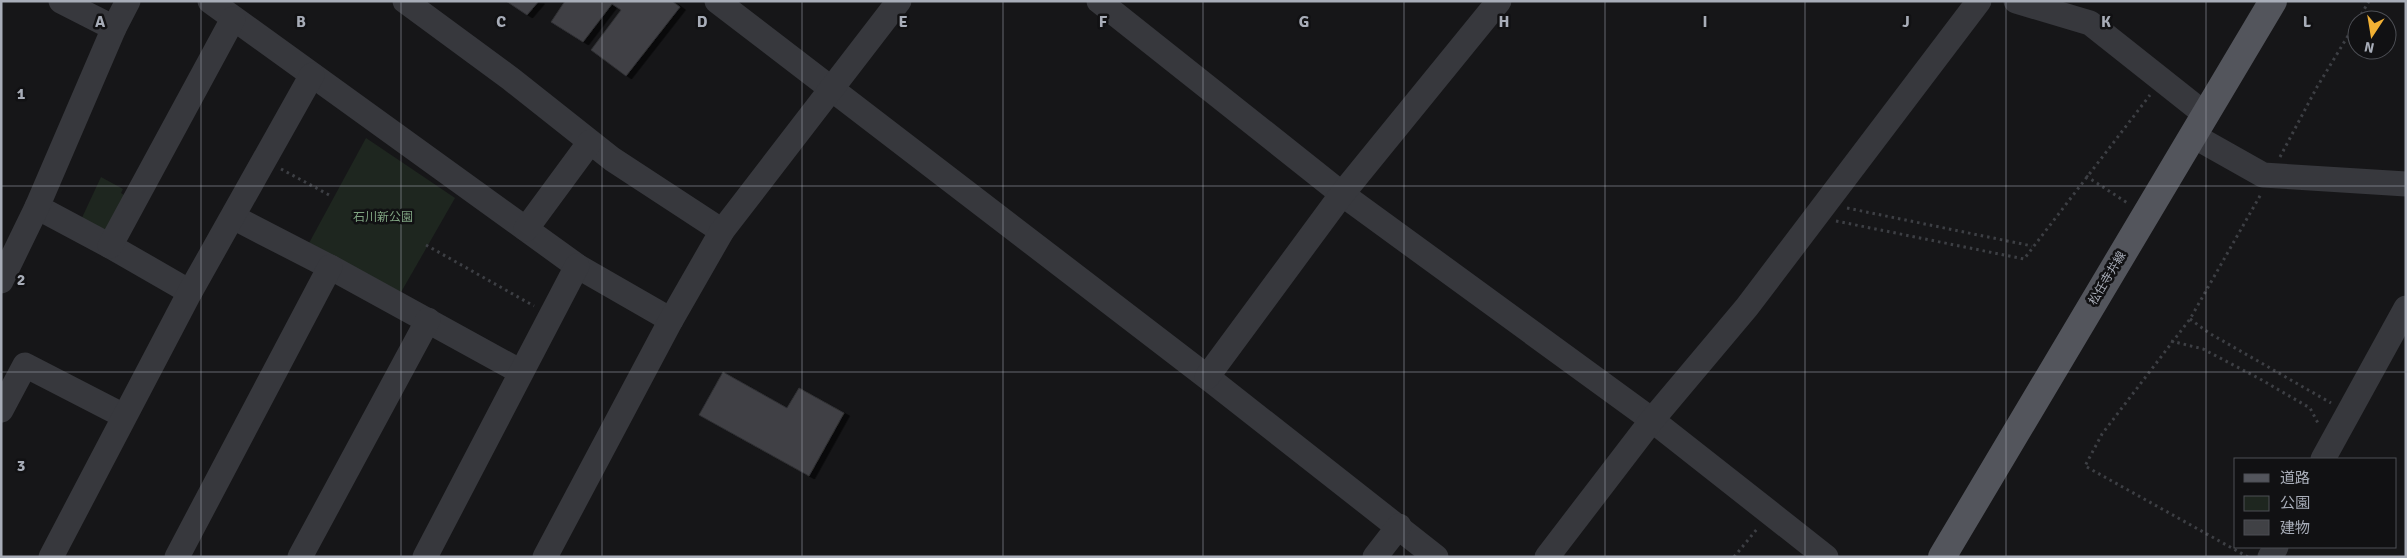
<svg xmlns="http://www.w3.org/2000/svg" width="2407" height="558" viewBox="0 0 2407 558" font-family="Signika,'Noto Sans JP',sans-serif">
	<defs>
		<filter id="shadow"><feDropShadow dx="5.5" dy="3" stdDeviation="0" flood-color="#0009"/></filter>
	</defs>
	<rect width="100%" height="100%" fill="#161618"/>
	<g fill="#1e261f">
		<polygon points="366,138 455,198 400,294 308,245"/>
		<polygon points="101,177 123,189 121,193 128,198 111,228 101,231 80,222"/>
	</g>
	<g fill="#404145" stroke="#303034" filter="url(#shadow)">
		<polygon points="506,1 539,1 527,15"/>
		<polygon points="565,1 672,1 680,7 626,76 591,50 621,10 612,4 583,42 551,22"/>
		<polygon points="723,372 787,408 799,388 844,413 809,476 699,415"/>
	</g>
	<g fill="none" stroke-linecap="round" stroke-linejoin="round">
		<g stroke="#3d3f44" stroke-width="3" stroke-dasharray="2.5 4" stroke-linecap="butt">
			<polyline points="2358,20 2369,1"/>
			<polyline points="2280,157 2317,87 2357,21"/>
			<polyline points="281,169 331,196"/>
			<polyline points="2086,176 2129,204"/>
			<polyline points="1847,208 2032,246"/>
			<polyline points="1836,221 2024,259 2150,95"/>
			<polyline points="426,245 534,306"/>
			<polyline points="2190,319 2209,333 2331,403"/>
			<polyline points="2171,341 2203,349 2260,379 2310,408 2319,425"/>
			<polyline points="1734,557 1757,529"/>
			<polyline points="2248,557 2085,466 2102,434 2190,319 2261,194"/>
		</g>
		<g stroke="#37383d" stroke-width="25">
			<polyline points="61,1 114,28"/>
			<polyline points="210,1 577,266 671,320"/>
			<polyline points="405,1 511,79 612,159 722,231"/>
			<polyline points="717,1 1207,377 1436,557"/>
			<polyline points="1099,1 1342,194 1652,420 1826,557"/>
			<polyline points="2016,1 2090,23 2206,115"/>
			<polyline points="2192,135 2263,175 2406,184"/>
			<polyline points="37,207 110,246 190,292"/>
			<polyline points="233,217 330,267 521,372"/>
			<polyline points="526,229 590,142"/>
			<polyline points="110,246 233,19"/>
			<polyline points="1,281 37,207 114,28 128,1"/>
			<polyline points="1207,377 1342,194 1499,1"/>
			<polyline points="1,410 25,365 124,416"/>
			<polyline points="2323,459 2406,308"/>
			<polyline points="51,557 190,292 312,75"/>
			<polyline points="177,557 330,267"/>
			<polyline points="300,557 428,320"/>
			<polyline points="425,557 577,266"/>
			<polyline points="545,557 671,320 722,231 899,1"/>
			<polyline points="1375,557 1399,526"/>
			<polyline points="1547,557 1652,420 1747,307 1979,1"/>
			<polyline points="2270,557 2276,547"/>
		</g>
		<polyline stroke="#53555c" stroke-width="28" points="1942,557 2273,1"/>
	</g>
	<path fill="none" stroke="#a8adb8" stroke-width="1" stroke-opacity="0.55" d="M201 1V557M401 1V557M602 1V557M802 1V557M1003 1V557M1203 1V557M1404 1V557M1605 1V557M1805 1V557M2006 1V557M2206 1V557M1 186H2406M1 372H2406"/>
	<g text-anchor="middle" stroke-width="5" stroke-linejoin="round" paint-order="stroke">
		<g font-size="12" fill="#7fa381" stroke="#111113">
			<text x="383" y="221">石川新公園</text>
		</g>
		<g font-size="12" fill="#a8adb8" stroke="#111113">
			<text transform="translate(2107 278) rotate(-59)" y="4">松任寺井線</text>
		</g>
	</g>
	<g font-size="16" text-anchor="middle" font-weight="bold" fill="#a8adb8" stroke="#111113" stroke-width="5" stroke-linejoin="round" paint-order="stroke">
		<text x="100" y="27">A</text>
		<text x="301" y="27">B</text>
		<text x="501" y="27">C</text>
		<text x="702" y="27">D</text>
		<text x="903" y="27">E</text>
		<text x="1103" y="27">F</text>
		<text x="1304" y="27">G</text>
		<text x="1504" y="27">H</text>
		<text x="1705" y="27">I</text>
		<text x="1906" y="27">J</text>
		<text x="2106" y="27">K</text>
		<text x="2307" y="27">L</text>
		<text x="21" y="99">1</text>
		<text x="21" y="285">2</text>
		<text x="21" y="471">3</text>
	</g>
	<rect width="2407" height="558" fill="none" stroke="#a8adb8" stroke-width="5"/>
	<rect x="2234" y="458" width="162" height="90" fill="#111113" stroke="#4d4f55"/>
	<rect x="2244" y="474" width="25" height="8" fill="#53555c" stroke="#4d4f55"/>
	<text x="2280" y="483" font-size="15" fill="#a8adb8">道路</text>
	<rect x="2244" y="496" width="25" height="15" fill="#1e261f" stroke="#4d4f55"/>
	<text x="2280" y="508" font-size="15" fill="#a8adb8">公園</text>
	<rect x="2244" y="520" width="25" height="15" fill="#404145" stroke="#4d4f55"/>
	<text x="2280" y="533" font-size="15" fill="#a8adb8">建物</text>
	<g transform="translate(2372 35) rotate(192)"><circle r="24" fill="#111113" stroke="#4d4f55"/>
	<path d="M0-4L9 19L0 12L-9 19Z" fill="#f2b134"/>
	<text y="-8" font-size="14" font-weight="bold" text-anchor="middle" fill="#a8adb8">N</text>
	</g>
</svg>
